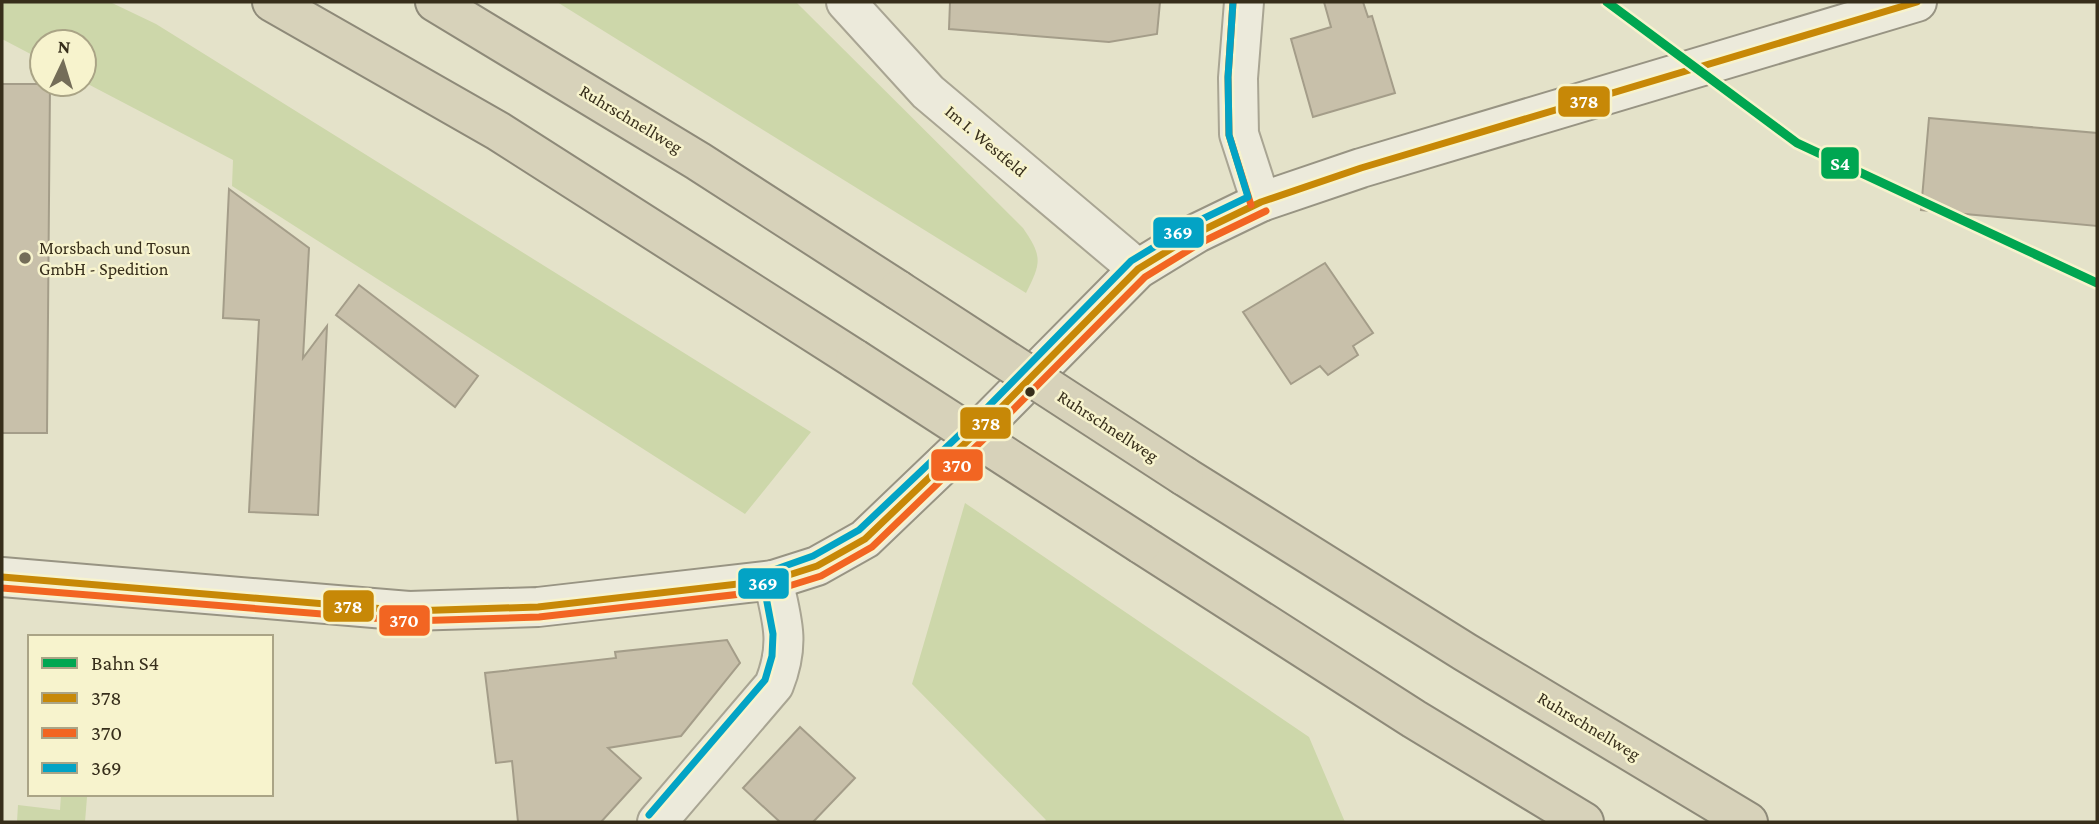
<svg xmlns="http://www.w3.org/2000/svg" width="2099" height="824" viewBox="0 0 2099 824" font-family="'Crimson Pro',serif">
	<rect width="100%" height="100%" fill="#e4e2c9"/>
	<g fill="#cdd7aa">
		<polygon points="2,2 110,2 156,24 811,432 745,514 232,186 233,160 84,82 84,42 42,42 42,60 2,39"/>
		<path d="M557 2H796L1023 228C1043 257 1041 263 1026 293Z"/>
		<polygon points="965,503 1309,737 1345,822 1044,822 1046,820 912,684"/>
		<polygon points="61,795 87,797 85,822 17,822 18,805 60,810"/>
	</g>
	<g fill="#c8c0aa" stroke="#a49d89" stroke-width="2">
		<polygon points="950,2 1160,2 1157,34 1109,42 949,29"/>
		<polygon points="1324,2 1363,2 1368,17 1372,16 1395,93 1313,117 1291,39 1331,27"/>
		<polygon points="2,84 50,84 47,433 2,433"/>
		<polygon points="1929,118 2097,133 2097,226 1921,210"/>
		<polygon points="229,189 309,248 303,358 327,326 318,515 249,512 259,320 223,318"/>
		<polygon points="1325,263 1373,333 1353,346 1358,355 1328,375 1320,366 1291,384 1243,312"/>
		<polygon points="359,285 478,376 455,407 336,315"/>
		<polygon points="727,640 740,663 681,736 608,748 641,778 601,822 518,822 512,761 496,763 485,673 616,658 615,652"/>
		<polygon points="800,727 855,778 813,822 780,822 743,788"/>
	</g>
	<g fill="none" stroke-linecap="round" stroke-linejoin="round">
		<defs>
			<g id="minor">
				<polyline points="846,2 928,92 1138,269"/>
				<polyline points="1244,2 1238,78 1239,134 1261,202"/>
				<path d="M657 822 774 685C790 645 783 622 773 580"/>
			</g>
			<polyline id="secondary" points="2,577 409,611 538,607 773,580 817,566 865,539 981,428 1138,269 1197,233 1261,202 1361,168 1917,2"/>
			<g id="motorway">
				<polyline points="272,2 498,131 855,359"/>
				<polyline points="435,2 698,161 898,290"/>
				<polyline points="1184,476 1465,652 1748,822"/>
				<polyline points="1141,544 1414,719 1584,822"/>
			</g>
		</defs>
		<use href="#minor" stroke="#a9a593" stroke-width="42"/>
		<use href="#secondary" stroke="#989483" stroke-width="42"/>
		<use href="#motorway" stroke="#8e8a79" stroke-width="42"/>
		<use href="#minor" stroke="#eceadb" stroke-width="38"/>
		<use href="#secondary" stroke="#eceadb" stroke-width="38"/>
		<use href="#motorway" stroke="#d7d2ba" stroke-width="38"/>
		<defs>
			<g id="motorway-bridge">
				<polyline points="898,290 1184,476"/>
				<polyline points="855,359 1141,544"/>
			</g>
		</defs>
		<use href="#motorway-bridge" stroke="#8e8a79" stroke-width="42" stroke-linecap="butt"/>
		<use href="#motorway-bridge" stroke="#d7d2ba" stroke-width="38"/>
		<defs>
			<polyline id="bus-1" points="2,577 409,611 538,607 773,580 817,566 865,539 981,428 1138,269 1197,233 1261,202 1361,168 1917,2"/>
			<g id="bus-2">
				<polyline points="1233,2 1228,77 1229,135 1251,205"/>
				<polyline points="2,588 409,621 539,617 776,590 821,576 872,547 988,435 1145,277 1202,242 1266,211"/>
			</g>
			<polyline id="bus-3" points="649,815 765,680 772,656 773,634 763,581 765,573 813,556 859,530 974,421 1131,261 1192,224 1248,197 1229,135 1228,77 1233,2"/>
		</defs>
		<use href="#bus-1" stroke="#f7f3cd" stroke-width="12"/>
		<use href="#bus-2" stroke="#f7f3cd" stroke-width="12"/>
		<use href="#bus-3" stroke="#f7f3cd" stroke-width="12"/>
		<use href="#bus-1" stroke="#c78807" stroke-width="7"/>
		<use href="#bus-2" stroke="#f26522" stroke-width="7"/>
		<use href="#bus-3" stroke="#03a3c5" stroke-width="7"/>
		<defs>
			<polyline id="rail-1" points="1607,2 1797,143 2097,283"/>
		</defs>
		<use href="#rail-1" stroke="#f7f3cd" stroke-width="14"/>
		<use href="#rail-1" stroke="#00a651" stroke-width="9"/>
	</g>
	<circle fill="#746d58" stroke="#f7f3cd" stroke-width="2.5" cx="25" cy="258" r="7"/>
	<circle fill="#372e1b" stroke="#f7f3cd" stroke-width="2.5" cx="1030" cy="392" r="6"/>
	<g text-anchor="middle" stroke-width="5" stroke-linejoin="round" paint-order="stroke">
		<g font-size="18" fill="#372e1b" stroke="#f7f3cd">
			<text transform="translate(631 119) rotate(31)" y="6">Ruhrschnellweg</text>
			<text transform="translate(986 141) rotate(40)" y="6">Im I. Westfeld</text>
			<text transform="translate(1108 426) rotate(33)" y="6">Ruhrschnellweg</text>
			<text transform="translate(1589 726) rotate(31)" y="6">Ruhrschnellweg</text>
		</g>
		<g font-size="18" fill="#372e1b" stroke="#f7f3cd" text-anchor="start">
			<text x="39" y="254">Morsbach und Tosun<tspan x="39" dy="21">GmbH - Spedition</tspan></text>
		</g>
	</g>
	<g stroke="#f7f3cd" stroke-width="2.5">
		<rect x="1557" y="85" width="54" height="33" rx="7" fill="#c78807"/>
		<rect x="1820" y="146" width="40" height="34" rx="7" fill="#00a651"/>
		<rect x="1152" y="216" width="53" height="33" rx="7" fill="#03a3c5"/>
		<rect x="959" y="406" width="53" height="34" rx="7" fill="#c78807"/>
		<rect x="930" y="448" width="54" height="34" rx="7" fill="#f26522"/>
		<rect x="737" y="567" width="53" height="33" rx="7" fill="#03a3c5"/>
		<rect x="322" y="589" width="53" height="34" rx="7" fill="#c78807"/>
		<rect x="378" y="604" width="53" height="33" rx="7" fill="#f26522"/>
	</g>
	<g font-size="19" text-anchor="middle" font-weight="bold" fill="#fff">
		<text x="1584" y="108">378</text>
		<text x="1840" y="170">S4</text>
		<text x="1178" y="239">369</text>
		<text x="986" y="430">378</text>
		<text x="957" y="472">370</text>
		<text x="763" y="590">369</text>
		<text x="348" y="613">378</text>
		<text x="404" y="627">370</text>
	</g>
	<rect width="2099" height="824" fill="none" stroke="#372e1b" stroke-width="7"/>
	<rect x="28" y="635" width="245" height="161" fill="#f7f3cd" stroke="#aaa486" stroke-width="2"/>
	<rect x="42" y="658" width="35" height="10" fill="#00a651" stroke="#aaa486" stroke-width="2"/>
	<text x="91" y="670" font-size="21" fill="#372e1b">Bahn S4</text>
	<rect x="42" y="693" width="35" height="10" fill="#c78807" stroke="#aaa486" stroke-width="2"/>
	<text x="91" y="705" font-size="21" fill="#372e1b">378</text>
	<rect x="42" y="728" width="35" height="10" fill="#f26522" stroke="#aaa486" stroke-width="2"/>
	<text x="91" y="740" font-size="21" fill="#372e1b">370</text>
	<rect x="42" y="763" width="35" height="10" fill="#03a3c5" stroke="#aaa486" stroke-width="2"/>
	<text x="91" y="775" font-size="21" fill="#372e1b">369</text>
	<g transform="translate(63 63) rotate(4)"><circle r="33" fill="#f7f3cd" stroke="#aaa486" stroke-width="2"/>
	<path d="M0-5L12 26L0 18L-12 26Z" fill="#746d58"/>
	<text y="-10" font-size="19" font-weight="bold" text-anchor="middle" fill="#372e1b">N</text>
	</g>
</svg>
